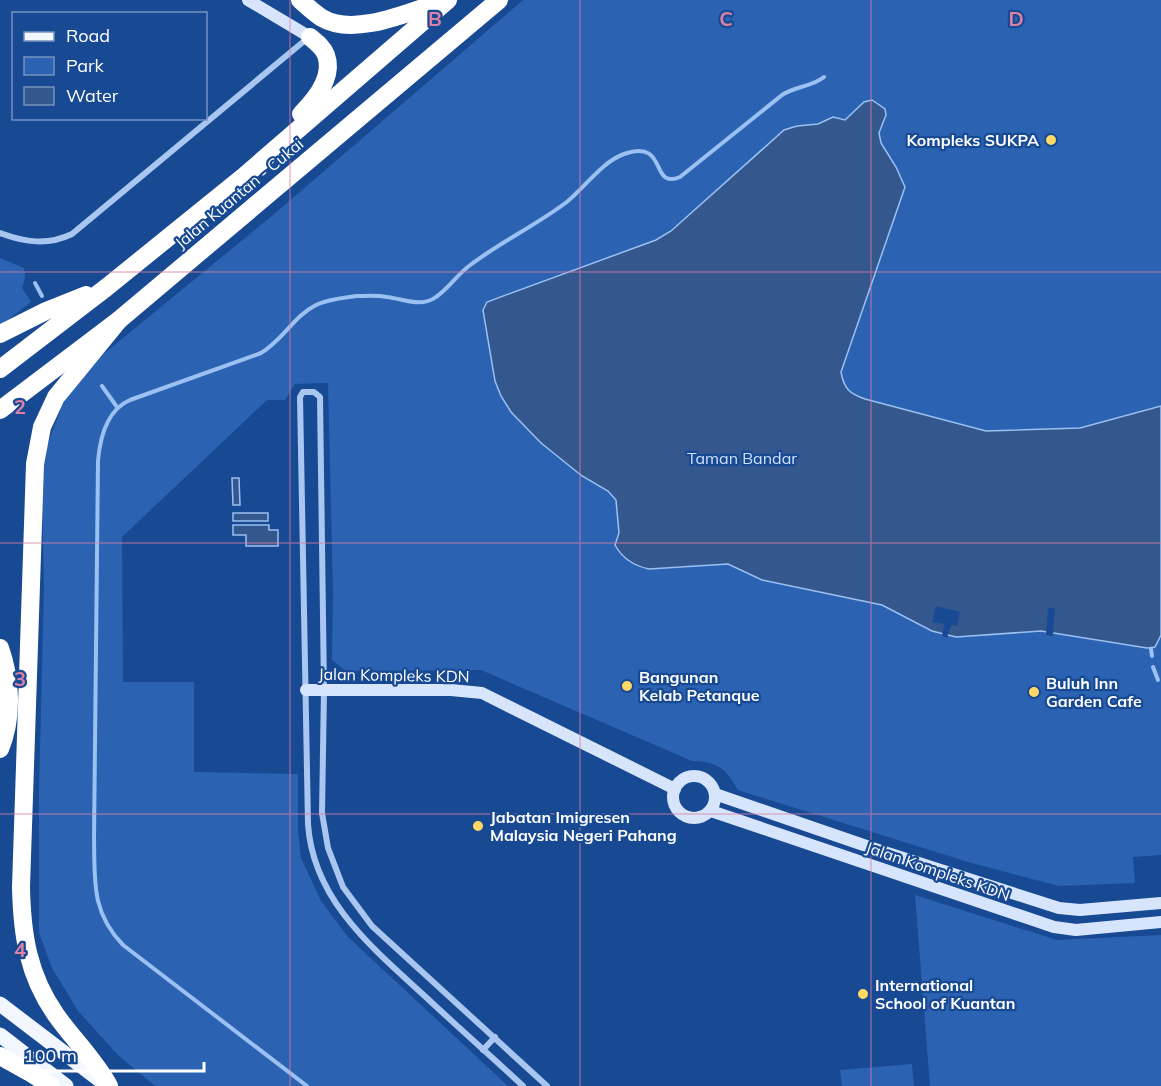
<svg xmlns="http://www.w3.org/2000/svg" width="1161" height="1086" viewBox="0 0 1161 1086" font-family="Mulish,sans-serif">
	<rect width="100%" height="100%" fill="#184993"/>
	<g fill="#2b63b2">
		<path d="M523 0H1161V855L1133 857 1135 883 1059 886 968 862 738 790C725 768 718 762 692 761L481 670 346 671 332 660 333 593 328 383 295 384 285 400H267L122 537 123 682H194V772L298 774V831L301 858 321 901 348 937 508 1086H155L119 1056 78 1011 52 968 39 933V793L44 585 42 494 43 468 48 443 62 406 71 391 95 361 273 215Z"/>
		<polygon points="0,258 24,268 25,278 22,288 31,302 0,326"/>
		<polygon points="915,895 1057,940 1161,935 1161,1086 930,1086"/>
		<polygon points="912,1064 914,1086 842,1086 840,1070"/>
	</g>
	<g fill="#34588e" stroke="#9bc0f2" stroke-width="1.5">
		<path d="M872 100 885 109 886 115 879 133 881 143 896 167 905 187 841 372C844 389 850 394 865 399L986 431 1080 428 1161 406V635L1155 647 1147 648 1041 631 956 637 932 631 882 605 762 580 728 564 649 569C635 566 622 558 615 545L619 533 616 500 608 491 582 476 541 443 511 412 501 396 495 381 483 310 487 302 656 240 671 231 784 130 797 126 818 124 833 117 845 120 864 102Z"/>
		<polygon points="232,478 239,478 240,505 233,505"/>
		<rect x="233" y="513" width="35" height="8"/>
		<polygon points="233,525 269,525 269,530 278,530 278,546 246,546 246,535 233,535"/>
	</g>
	<g fill="#184993">
		<polygon points="936,606 960,612 957,626 951,625 947,638 942,636 944,624 932,622"/>
		<polygon points="1048,608 1055,608 1053,636 1046,635"/>
	</g>
	<g fill="none" stroke-linecap="round" stroke-linejoin="round">
		<g stroke="#9bc0f2" stroke-width="4">
			<polyline points="35,283 42,296"/>
			<polyline points="102,386 117,407"/>
			<polyline points="1151,649 1152,656"/>
			<polyline points="1153,667 1158,680"/>
			<path d="M307 1086 123 945C91 912 95 881 94 838L98 461C100 437 107 410 130 400L261 353C283 340 294 316 316 305 328 299 342 298 356 296 366 296 377 295 387 297 404 299 421 308 436 297 448 289 457 275 469 266 500 242 537 225 568 201 586 186 602 162 624 154 669 138 649 190 680 177L782 95C795 86 812 87 824 77"/>
		</g>
		<g stroke="#a8c6f0" stroke-width="6">
			<path d="M0 233C25 242 47 246 72 234L309 37"/>
			<polyline points="483,1050 495,1037"/>
			<path d="M523 1086C492 1057 460 1029 429 1000 376 951 313 902 308 824L300 397 303 392H314L320 397 324 690 322 813 328 848 343 887 372 926 547 1086"/>
		</g>
		<g stroke="#d6e5fb" stroke-width="12">
			<polyline points="248,0 310,37"/>
			<polyline points="306,690 451,690 482,693 675,789"/>
			<circle cx="694" cy="797" r="21"/>
			<polyline points="715,794 878,850 1059,908 1080,910 1161,903"/>
			<polyline points="711,811 1054,927 1076,930 1161,922"/>
		</g>
		<g stroke="#f1f6ff" stroke-width="15">
			<polyline points="0,1004 105,1084"/>
			<polyline points="0,1035 66,1086"/>
		</g>
		<g stroke="#fff" stroke-width="18">
			<path d="M300 0C307 6 314 13 322 18 354 37 409 12 440 2"/>
			<path d="M301 114C316 99 334 77 326 55 323 47 316 42 310 37"/>
			<polyline points="0,334 46,311 86,295"/>
			<polyline points="0,369 107,287 243,177 448,0"/>
			<polyline points="0,410 119,320 499,0"/>
			<path d="M0 648C11 679 13 718 0 749"/>
			<polyline points="0,1056 29,1072 51,1086"/>
			<path d="M109 1086C95 1060 73 1039 56 1015 28 975 22 935 21 887L35 464 42 427 56 397 119 320"/>
		</g>
	</g>
	<path fill="none" stroke="#dd80a5" stroke-width="1.5" stroke-opacity="0.55" d="M290 0V1086M580 0V1086M871 0V1086M0 272H1161M0 543H1161M0 814H1161"/>
	<g fill="#ffd867" stroke="#184993" stroke-width="2">
		<circle cx="1051" cy="140" r="6"/>
		<circle cx="627" cy="686" r="6"/>
		<circle cx="1034" cy="692" r="6"/>
		<circle cx="478" cy="826" r="6"/>
		<circle cx="863" cy="994" r="6"/>
	</g>
	<g text-anchor="middle" stroke-width="4.5" stroke-linejoin="round" paint-order="stroke">
		<g font-size="16" font-weight="bold" fill="#fff" stroke="#184993" text-anchor="start">
			<text x="1039" y="146" text-anchor="end">Kompleks SUKPA</text>
			<text x="639" y="683">Bangunan<tspan x="639" dy="18">Kelab Petanque</tspan></text>
			<text x="1046" y="689">Buluh Inn<tspan x="1046" dy="18">Garden Cafe</tspan></text>
			<text x="490" y="823">Jabatan Imigresen<tspan x="490" dy="18">Malaysia Negeri Pahang</tspan></text>
			<text x="875" y="991">International<tspan x="875" dy="18">School of Kuantan</tspan></text>
		</g>
		<g font-size="16" fill="#fff" stroke="#184993">
			<text transform="translate(239 193) rotate(-40)" y="6">Jalan Kuantan - Cukai</text>
			<text transform="translate(394 675) rotate(1)" y="6">Jalan Kompleks KDN</text>
			<text transform="translate(938 871) rotate(19)" y="6">Jalan Kompleks KDN</text>
		</g>
		<g font-size="16" fill="#cfe1fb" stroke="#184993">
			<text x="742" y="464">Taman Bandar</text>
		</g>
	</g>
	<g font-size="20" text-anchor="middle" font-weight="bold" fill="#dd80a5" stroke="#184993" stroke-width="4.5" stroke-linejoin="round" paint-order="stroke">
		<text x="435" y="26">B</text>
		<text x="726" y="26">C</text>
		<text x="1016" y="26">D</text>
		<text x="20" y="414">2</text>
		<text x="20" y="686">3</text>
		<text x="20" y="957">4</text>
	</g>
	<rect x="12" y="12" width="195" height="108" fill="#184993" stroke="#7492be" stroke-width="1.5"/>
	<rect x="24" y="32" width="30" height="9" fill="#f1f6ff" stroke="#7492be" stroke-width="1.5"/>
	<text x="66" y="42" font-size="18" fill="#ffffff">Road</text>
	<rect x="24" y="57" width="30" height="18" fill="#2b63b2" stroke="#7492be" stroke-width="1.5"/>
	<text x="66" y="72" font-size="18" fill="#ffffff">Park</text>
	<rect x="24" y="87" width="30" height="18" fill="#34588e" stroke="#7492be" stroke-width="1.5"/>
	<text x="66" y="102" font-size="18" fill="#ffffff">Water</text>
	<path d="M15 1062v9h189v-9" fill="none" stroke="#ffffff" stroke-width="3"/>
	<text x="24" y="1062" font-size="18" fill="#ffffff" stroke="#184993" stroke-width="4.5" paint-order="stroke">100 m</text>
</svg>
